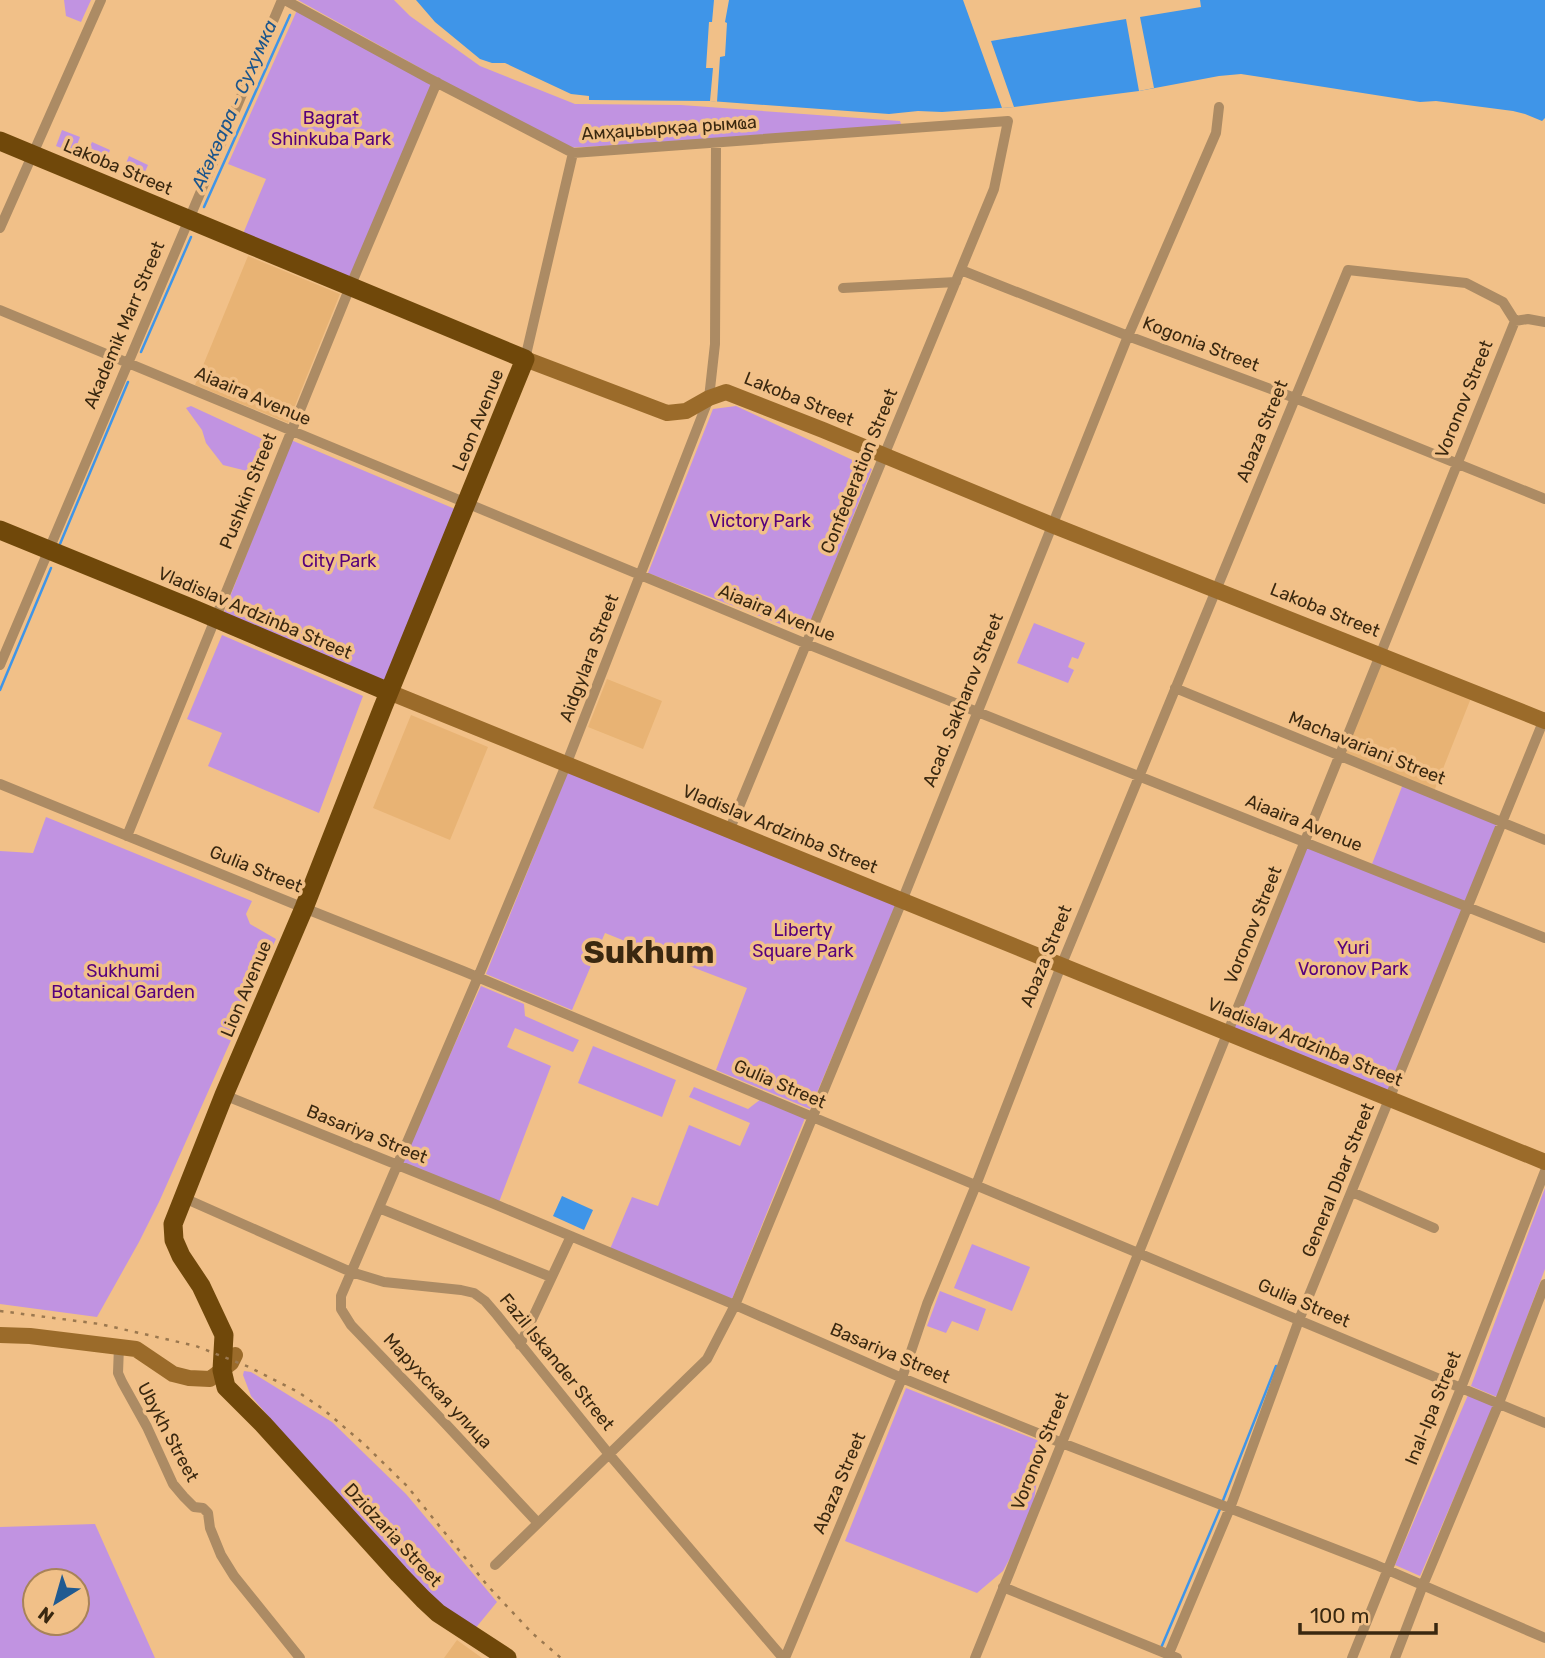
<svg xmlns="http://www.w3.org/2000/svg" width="1545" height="1658" font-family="Rubik,sans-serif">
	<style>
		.built { fill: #e8b374 }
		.green { fill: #c193e1; fill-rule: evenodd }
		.water { fill: #3f95e8 }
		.pier { fill: #f1c088 }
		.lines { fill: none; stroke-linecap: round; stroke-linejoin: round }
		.stream { stroke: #3f95e8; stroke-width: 2.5 }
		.street { stroke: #ac8b64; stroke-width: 10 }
		.secondary { stroke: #9b6b2a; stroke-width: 16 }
		.highway { stroke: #70480a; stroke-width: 19 }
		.rail { stroke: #9b784f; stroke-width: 2.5; stroke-dasharray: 3.5 7; stroke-linecap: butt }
		.labels { text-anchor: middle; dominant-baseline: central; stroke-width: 7; stroke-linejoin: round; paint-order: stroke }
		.park-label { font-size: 18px; fill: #56007c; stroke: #f1c088 }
		.street-label { font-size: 18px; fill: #3a2810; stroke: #f1c088 }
		.water-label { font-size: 19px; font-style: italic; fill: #1b558c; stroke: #f1c088 }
		.town-label { font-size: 32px; font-weight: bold; fill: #3a2810; stroke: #f1c088 }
	</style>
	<rect width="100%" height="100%" fill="#f1c088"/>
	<path class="built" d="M248,256L340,294L288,423L195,385Z
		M1381,654L1473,693L1433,794L1340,756Z
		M607,679L662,701L643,749L588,727Z
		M411,715L488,747L450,840L373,808Z
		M457,1640L482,1658H444Z"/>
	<path class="green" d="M64,0H91L81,22L66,16Z
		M298,0H394L410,16L480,66L575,104L681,105L900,121L903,130L564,148Z
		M298,8L437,82L350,287L240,241L266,179L228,164Z
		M62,130L80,137L74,153L56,146Z
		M92,142L110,150L104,166L85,158Z
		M129,156L148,165L141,181L122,173Z
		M191,406L269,442L255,473L223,465L206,443L202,430L186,408Z
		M736,406L872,469L806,634L648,573L713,409Z
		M291,440L455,509L385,682L223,615Z
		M1034,623L1085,643L1078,659L1072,657L1068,667L1074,670L1068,683L1017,663Z
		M222,635L363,696L319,813L208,766L222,733L187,719Z
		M569,769L898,901L810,1109L716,1070L747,988L650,951L605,933L572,1010L486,974Z
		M1403,784L1497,823L1465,902L1372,864Z
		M46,817L252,901L246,914L250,924L276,939L159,1202L139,1242L97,1317L0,1304V851L33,853Z
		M1305,842L1468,907L1390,1099L1228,1034Z
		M481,986L524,1004L525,1016L579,1040L573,1052L515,1028L507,1047L551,1066L499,1202L401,1163Z
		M593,1046L676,1080L662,1117L578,1083Z
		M694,1087L748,1109L761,1099L805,1118L732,1299L610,1249L632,1197L658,1206L689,1125L740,1146L750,1123L689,1097Z
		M1545,1188V1269L1497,1397L1471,1386Z
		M972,1244L1030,1267L1012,1311L954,1288Z
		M940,1291L986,1309L978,1331L952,1321L946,1333L927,1326Z
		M244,1371L251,1372L332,1422L406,1494L497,1602L474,1630L425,1591L303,1456L251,1396L243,1375Z
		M906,1388L1042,1442L1034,1501L1017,1545L1003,1571L977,1593L845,1541Z
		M1468,1395L1494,1405L1420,1576L1395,1565Z
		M95,1524L155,1658H0V1527ZM77,1581V1623H35V1581Z"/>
	<path class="water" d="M416,0H1545V118L1542,121L1525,114L1513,111L1436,101L1420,102L1241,74L1219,76L1139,91L1014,107L942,112L918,111L889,114L710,101L589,100V96L571,94L505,63H492L480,59L435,22Z
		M562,1196L593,1210L584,1230L553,1216Z"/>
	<path class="pier" d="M714,0H729L725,22L727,23L725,56L720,57L717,102L710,101L713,68H706L709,22H712Z
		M963,0H1200L1201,7L1140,17L1154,88L1139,91L1126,19L991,41L1014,107L1002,108Z"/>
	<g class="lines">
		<path class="stream" d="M204,207L290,15
			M141,352L191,237
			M60,544L128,382
			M0,690L51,568
			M1222,1503L1276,1366
			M1161,1648L1220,1509"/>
		<path class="street" d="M285,0L428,78L573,153L1008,121L994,189L729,831
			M0,228L101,0
			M961,270L1128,336L1295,398L1545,499
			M843,288L956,282
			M0,310L807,644L1545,938
			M525,359L573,153
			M0,665L282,0
			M1175,688L1545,840
			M0,784L304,908L463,971L1545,1423
			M127,836L350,287L437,82
			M224,1095L492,1203L735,1305L902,1378L1062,1443L1376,1565L1545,1638
			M1352,1192L1434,1228
			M184,1198L351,1272L384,1282L461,1290L474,1293L485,1301L497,1315L608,1453L783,1658
			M379,1208L551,1277
			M520,1345L571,1236
			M119,1346L118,1373L122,1382L147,1427L173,1484L184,1497L194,1507L203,1508L208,1513L210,1528L221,1555L234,1576L300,1658
			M538,1523L443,1421L351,1325L341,1309V1296L478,977L566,765L709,398L715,344L716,143
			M495,1565L707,1359L735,1305L902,901L1128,336L1216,133L1219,107
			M1003,1587L1177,1658
			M785,1658L902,1378L927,1304L976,1185L1061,966L1348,270L1466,283L1503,302L1515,321L1528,319L1545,322
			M975,1658L1515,321
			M1167,1658L1230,1508L1299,1320L1545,717
			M1352,1658L1461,1388L1545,1171
			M1395,1658L1423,1585L1499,1403L1545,1284"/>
		<path class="secondary" d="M525,359L667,413L686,411L709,398L726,392L823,430L1052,525L1545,721
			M389,692L1545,1162
			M0,1335L30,1336L136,1349L173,1374L189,1378L210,1379L231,1363L235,1355"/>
		<path class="highway" d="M0,141L525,359L383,707L304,908L224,1095L173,1224L174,1240L181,1256L201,1286L224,1335L222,1370L226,1387L263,1424L399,1574L423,1599L438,1613L507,1658
			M0,530L196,610L389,692"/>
		<path class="rail" d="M0,1311L100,1324L196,1346L249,1367L298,1392L323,1409L365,1445L407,1486L487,1585L532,1633L561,1658"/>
	</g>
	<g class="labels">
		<g class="park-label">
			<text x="331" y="118">Bagrat<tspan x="331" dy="21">Shinkuba Park</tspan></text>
			<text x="760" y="521">Victory Park</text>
			<text x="339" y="561">City Park</text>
			<text x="803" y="930">Liberty<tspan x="803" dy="21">Square Park</tspan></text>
			<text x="1353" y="948">Yuri<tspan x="1353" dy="21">Voronov Park</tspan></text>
			<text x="123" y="971">Sukhumi<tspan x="123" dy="21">Botanical Garden</tspan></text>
		</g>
		<g class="street-label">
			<text transform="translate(669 128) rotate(-4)">Амҳаџьырқәа рымҩа</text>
			<text transform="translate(118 167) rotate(23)">Lakoba Street</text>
			<text transform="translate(124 325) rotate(-67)">Akademik Marr Street</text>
			<text transform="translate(1201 344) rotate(21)">Kogonia Street</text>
			<text transform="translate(253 396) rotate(23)">Aiaaira Avenue</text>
			<text transform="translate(799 399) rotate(22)">Lakoba Street</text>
			<text transform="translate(1464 399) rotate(-68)">Voronov Street</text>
			<text transform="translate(478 420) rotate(-68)">Leon Avenue</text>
			<text transform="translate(1262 431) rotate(-68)">Abaza Street</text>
			<text transform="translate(859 471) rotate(-68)">Confederation Street</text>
			<text transform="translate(248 491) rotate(-68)">Pushkin Street</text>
			<text transform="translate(1325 610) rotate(22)">Lakoba Street</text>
			<text transform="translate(255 613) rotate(23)">Vladislav Ardzinba Street</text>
			<text transform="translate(777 613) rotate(22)">Aiaaira Avenue</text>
			<text transform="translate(589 658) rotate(-69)">Aidgylara Street</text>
			<text transform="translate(963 700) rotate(-68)">Acad. Sakharov Street</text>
			<text transform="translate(1367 748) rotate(22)">Machavariani Street</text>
			<text transform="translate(1304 823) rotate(22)">Aiaaira Avenue</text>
			<text transform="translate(780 829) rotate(22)">Vladislav Ardzinba Street</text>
			<text transform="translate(256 869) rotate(22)">Gulia Street</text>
			<text transform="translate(1253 925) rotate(-68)">Voronov Street</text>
			<text transform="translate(1046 956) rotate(-68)">Abaza Street</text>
			<text transform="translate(246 989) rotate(-67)">Lion Avenue</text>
			<text transform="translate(1305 1042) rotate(22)">Vladislav Ardzinba Street</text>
			<text transform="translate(780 1084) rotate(23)">Gulia Street</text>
			<text transform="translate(367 1134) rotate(22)">Basariya Street</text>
			<text transform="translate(1338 1180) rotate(-68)">General Dbar Street</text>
			<text transform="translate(1304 1303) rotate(23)">Gulia Street</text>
			<text transform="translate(890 1353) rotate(23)">Basariya Street</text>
			<text transform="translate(557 1362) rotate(51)">Fazil Iskander Street</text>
			<text transform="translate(438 1391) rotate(47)">Марухская улица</text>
			<text transform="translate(1433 1408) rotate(-68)">Inal-Ipa Street</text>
			<text transform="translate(168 1432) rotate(62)">Ubykh Street</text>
			<text transform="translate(1040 1451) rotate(-68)">Voronov Street</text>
			<text transform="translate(839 1483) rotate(-67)">Abaza Street</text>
			<text transform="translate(393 1535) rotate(47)">Dzidzaria Street</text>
		</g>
		<g class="water-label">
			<text transform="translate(234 105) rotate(-66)">Аҟәкәара - Сухумка</text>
		</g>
		<g class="town-label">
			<text x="649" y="952">Sukhum</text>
		</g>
	</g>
	<g transform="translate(56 1602) rotate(217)"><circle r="33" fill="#f1c088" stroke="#a88358" stroke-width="2"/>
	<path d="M0-5L12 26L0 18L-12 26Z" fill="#205a91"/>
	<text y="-10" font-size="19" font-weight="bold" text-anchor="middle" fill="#3a2810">N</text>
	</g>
	<path d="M1300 1623v10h136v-10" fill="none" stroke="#3a2810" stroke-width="3.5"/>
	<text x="1310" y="1623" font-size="21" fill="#3a2810" stroke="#f1c088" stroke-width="5" paint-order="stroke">100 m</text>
</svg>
